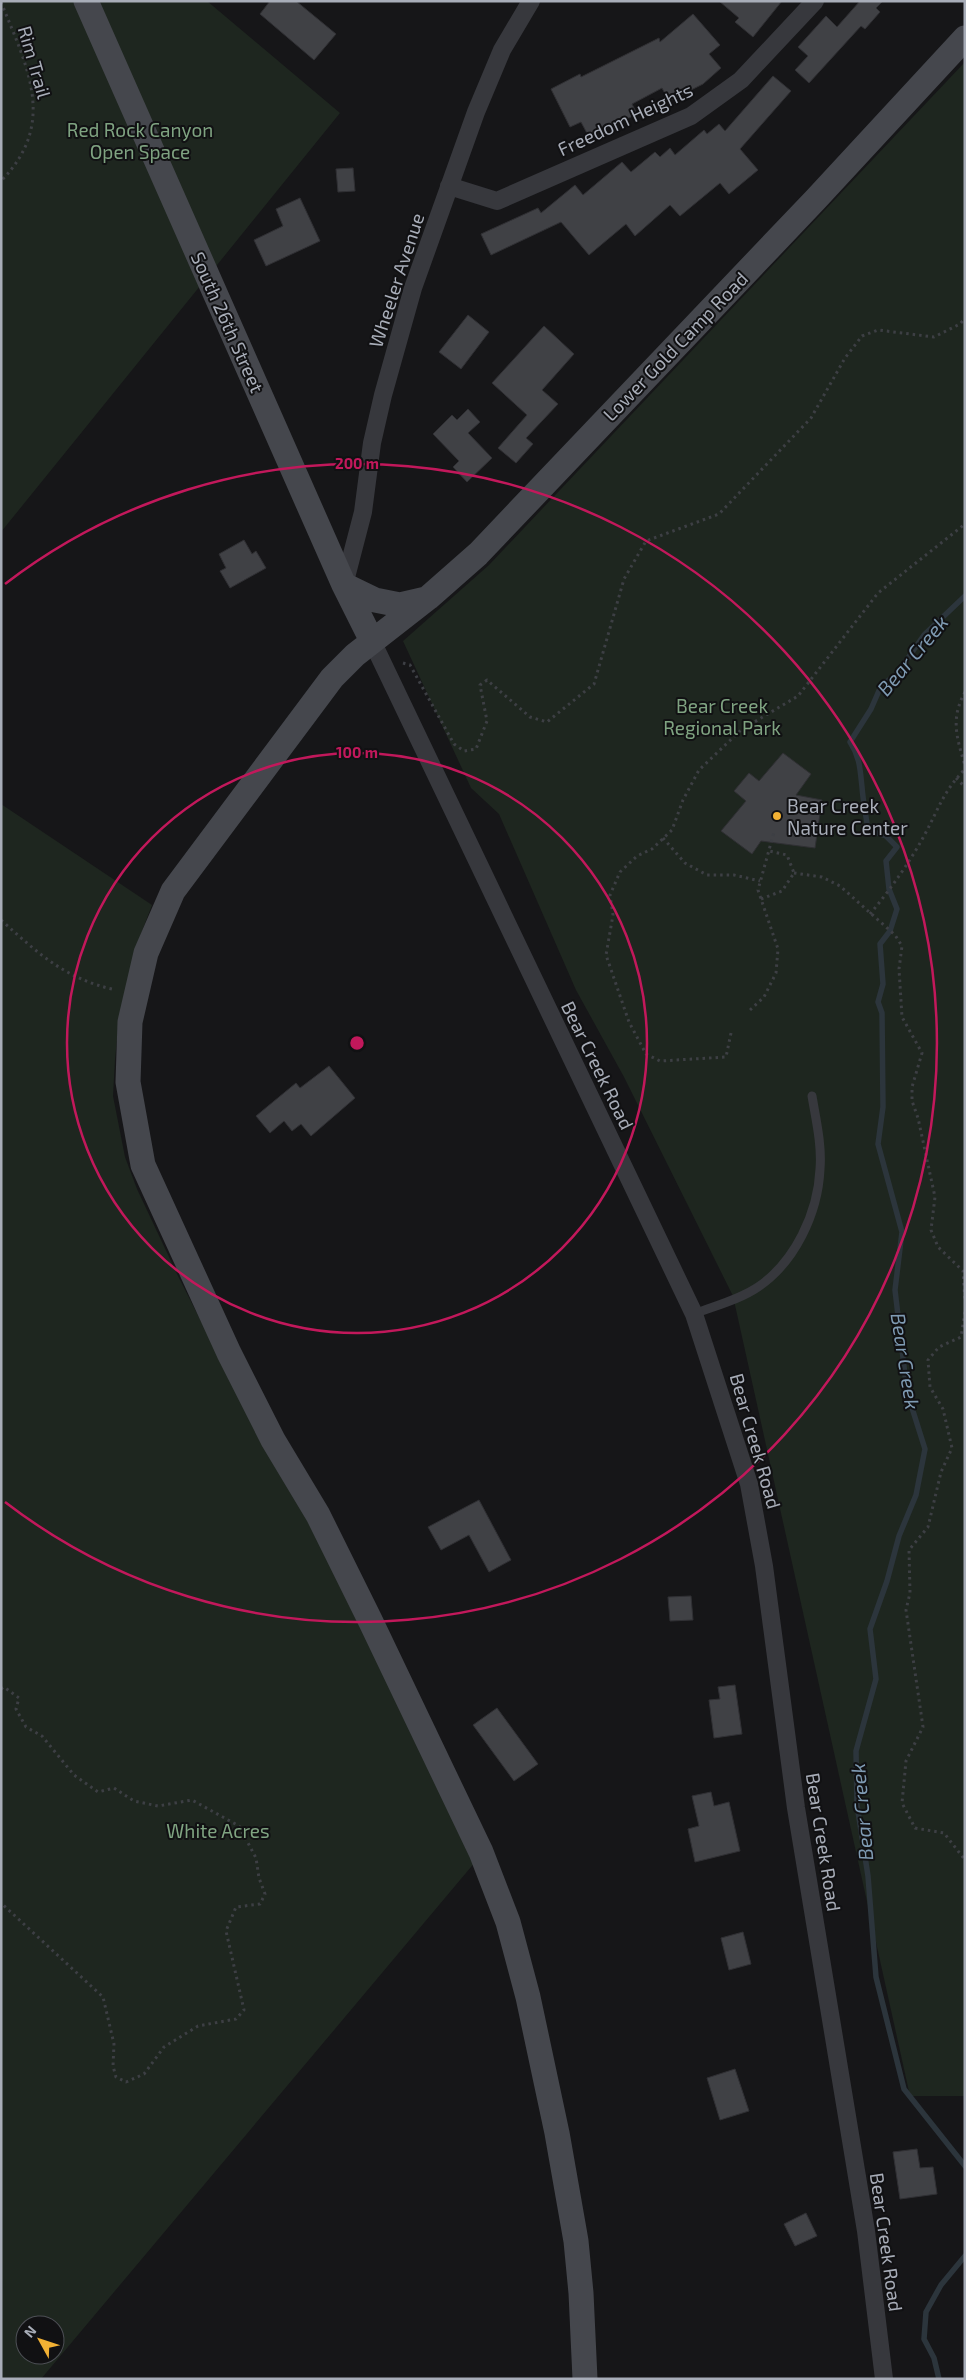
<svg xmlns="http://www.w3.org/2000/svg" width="966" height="2380" font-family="'Exo 2',sans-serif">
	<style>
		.green { fill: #1e261f; fill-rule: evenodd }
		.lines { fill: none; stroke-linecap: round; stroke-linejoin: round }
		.stream { stroke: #2c353c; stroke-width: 5.5 }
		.building { fill: #404145; stroke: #303034 }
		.path { stroke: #3d3f44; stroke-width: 3; stroke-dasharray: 2.5 4; stroke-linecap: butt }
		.lane { stroke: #37383d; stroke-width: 9 }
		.street { stroke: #37383d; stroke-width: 18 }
		.secondary { stroke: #45474d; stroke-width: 25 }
		.ring { fill: none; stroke: #c2185b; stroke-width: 2.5 }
		.poi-dot { fill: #f2b134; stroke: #111113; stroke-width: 2 }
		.labels { text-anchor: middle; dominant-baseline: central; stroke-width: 4; stroke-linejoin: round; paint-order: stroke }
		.street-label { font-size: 19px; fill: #a8adb8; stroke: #111113 }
		.park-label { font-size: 19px; fill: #7fa381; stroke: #111113 }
		.poi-label { font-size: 19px; fill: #a8adb8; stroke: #111113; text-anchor: start }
		.water-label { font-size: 20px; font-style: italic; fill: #7f9bb3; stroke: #111113 }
		.centre { fill: #c2185b; stroke: #111113; stroke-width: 2.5 }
		.ring-label { font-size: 15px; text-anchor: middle; font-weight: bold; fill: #c2185b; stroke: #111113; stroke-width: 4; stroke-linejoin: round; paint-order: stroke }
	</style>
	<rect width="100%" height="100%" fill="#161618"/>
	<path class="green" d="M1,1H207L340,113L1,532Z
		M965,62V2096H910L733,1296L624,1077L576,990L499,814L471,788L403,641L489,565Z
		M1,804L152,905L139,939L119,1017L115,1060L113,1096L125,1157L137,1189L178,1276L254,1425L316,1535L476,1861L41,2379H1ZM25,2325H55V2355H25Z"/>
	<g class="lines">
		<path class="stream" d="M965,596L924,635L897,674L881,686L871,709L850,742C860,757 860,769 862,787C863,801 866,816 868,830L886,836L897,847L886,861L889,889L897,909L890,931L880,944L883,984L878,1002L882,1013L883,1107L878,1144L902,1232L895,1290L907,1392L925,1449L916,1495L899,1536L887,1581L870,1629L876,1679L856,1751L857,1805L868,1876L876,1977L904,2089L965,2166
			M939,2379L934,2358L924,2339L926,2312L941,2285L965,2256"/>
	</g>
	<path class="building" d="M270,1H296L336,34L314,60L260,14Z
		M719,1H782L753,37L735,22L739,18Z
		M860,1H883L876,8L880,12L865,29L861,26L809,83L795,70L808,56L798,47L826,16L837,27Z
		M693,14L720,45L709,54L721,68L703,84L669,101L662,88L632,104L637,114L589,137L581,122L570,127L551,89L580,74L581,77L659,38L660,42Z
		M773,76L791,91L740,149L758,170L729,194L720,183L680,216L670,205L635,236L626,224L589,255L561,222L491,255L481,234L538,208L541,213L575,185L583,195L622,162L631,172L655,152L660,157L670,148L675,155L704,130L707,134L719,124L725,131Z
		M353,168L355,191L338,192L336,169Z
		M300,198L320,241L266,266L254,240L283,226L276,209Z
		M468,315L489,332L461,369L439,352Z
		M544,326L574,354L542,390L558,404L526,438L533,444L516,463L498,448L527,415L492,383Z
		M468,409L480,422L468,433L492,458L467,482L453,467L459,461L433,434L452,415L457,420Z
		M244,540L252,554L256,551L266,568L230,588L220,571L226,568L219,554Z
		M783,753L811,774L796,795L822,800L815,848L761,841L752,854L721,831L746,801L734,791L749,773L759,781Z
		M329,1066L355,1098L311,1136L301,1124L292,1131L284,1121L270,1133L256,1116L296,1083L300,1088Z
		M479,1500L511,1560L489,1572L469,1535L441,1550L428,1527Z
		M691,1596L693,1620L670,1621L668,1597Z
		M735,1685L742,1734L714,1738L709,1700L720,1699L718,1687Z
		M497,1708L538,1764L514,1781L473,1725Z
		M711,1792L714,1806L729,1802L740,1851L695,1862L688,1829L699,1826L692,1796Z
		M743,1932L751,1964L729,1970L721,1938Z
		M735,2069L749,2111L720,2120L707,2078Z
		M917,2149L920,2168L933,2167L937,2194L900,2199L893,2152Z
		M806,2213L817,2236L795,2246L784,2224Z"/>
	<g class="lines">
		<path class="path" d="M1,2C27,67 58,123 1,181
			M403,663L410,665L454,744L464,751L476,749L487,721L480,685L487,680L530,717L547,722L594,684L624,579L646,541L719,514L811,418L845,358L862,336L878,330L934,337L960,324L965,318
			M965,692C950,719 957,738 965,766
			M956,778L965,787
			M663,838L685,863L707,875H734L760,881
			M794,873L822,877L840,886L895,935L902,946L899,969L902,1017L922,1053L912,1087V1101L918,1118L935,1197L931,1230L938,1247L963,1271L965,1302
			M761,899L782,891L794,873L787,855L769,851
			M870,914C890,890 910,862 925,834C939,808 943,792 965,769
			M1,920C39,954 65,979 116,990
			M750,1010L764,997L776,973L778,949L758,890L774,832
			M731,1033L726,1057L660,1061L646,1054L629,1022L606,955L613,915L610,895L620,872L637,856L652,849L672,830L683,800L699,770L741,730L798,696L878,593L965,524
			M965,1312L961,1337L939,1347L928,1360L930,1387L943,1409L952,1448L941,1472L928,1527L909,1550L910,1593L906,1610L923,1727L906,1761L902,1803L915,1828L944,1833L965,1860
			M1,1689L4,1687L19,1698L16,1709L26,1727L42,1736L74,1775L98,1792L114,1788L134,1801L158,1806L192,1800L239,1826L256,1858L259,1878L265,1894L260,1904L236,1907L226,1931L244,2010L236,2019L198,2026L164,2047L144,2074L126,2082L116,2077L113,2066L114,2044L103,1997L1,1903"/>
		<path class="lane" d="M694,1314C714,1306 739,1300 758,1287C795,1262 818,1213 820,1169C822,1145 816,1120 812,1096"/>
		<path class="street" d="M449,186L497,201L691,116L741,80L815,1
			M344,585L363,512L372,443L383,395L413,288L476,112L502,50L531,1
			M372,641L694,1314L749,1484L764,1566L796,1808L866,2231L884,2379"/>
		<path class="secondary" d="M86,1L344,585L372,641
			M344,585L375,600L400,605L426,599
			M585,2379L581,2293L576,2241L557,2133L528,1997L508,1922L481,1852L370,1620L318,1515L273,1440L229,1353L143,1165L128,1082L130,1022L146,953L173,891L332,678L355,655L428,598L478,554L816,199L965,38"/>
	</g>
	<g class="ring">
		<circle cx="357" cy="1043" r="290"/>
		<path d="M5 584A579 579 0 1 1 5 1502"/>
	</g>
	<circle class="poi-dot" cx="777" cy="816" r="5"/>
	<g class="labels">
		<g class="street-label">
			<text transform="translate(35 62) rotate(74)">Rim Trail</text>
			<text transform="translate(625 119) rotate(-25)">Freedom Heights</text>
			<text transform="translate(396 280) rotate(-72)">Wheeler Avenue</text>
			<text transform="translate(228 322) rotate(66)">South 26th Street</text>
			<text transform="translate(675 346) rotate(-46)">Lower Gold Camp Road</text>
			<text transform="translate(598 1065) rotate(64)">Bear Creek Road</text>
			<text transform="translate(756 1441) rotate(74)">Bear Creek Road</text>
			<text transform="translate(824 1842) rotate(81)">Bear Creek Road</text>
			<text transform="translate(887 2242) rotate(82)">Bear Creek Road</text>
		</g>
		<g class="park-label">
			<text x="140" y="129">Red Rock Canyon<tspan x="140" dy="22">Open Space</tspan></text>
			<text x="722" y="705">Bear Creek<tspan x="722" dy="22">Regional Park</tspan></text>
			<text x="218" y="1830">White Acres</text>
		</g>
		<g class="poi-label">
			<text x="787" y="805">Bear Creek<tspan x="787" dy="22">Nature Center</tspan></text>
		</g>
		<g class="water-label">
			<text transform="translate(912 655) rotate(-50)">Bear Creek</text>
			<text transform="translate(906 1361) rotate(81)">Bear Creek</text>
			<text transform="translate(861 1812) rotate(-95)">Bear Creek</text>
		</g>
	</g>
	<circle cx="357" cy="1043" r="8" class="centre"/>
	<g class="ring-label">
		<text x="357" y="469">200 m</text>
		<text x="357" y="758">100 m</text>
	</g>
	<rect width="966" height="2380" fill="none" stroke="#a8adb8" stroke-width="5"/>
	<g transform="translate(40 2340) rotate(310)"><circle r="24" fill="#111113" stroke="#4d4f55"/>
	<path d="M0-4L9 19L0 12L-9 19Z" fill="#f2b134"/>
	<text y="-8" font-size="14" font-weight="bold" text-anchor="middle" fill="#a8adb8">N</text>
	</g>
</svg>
